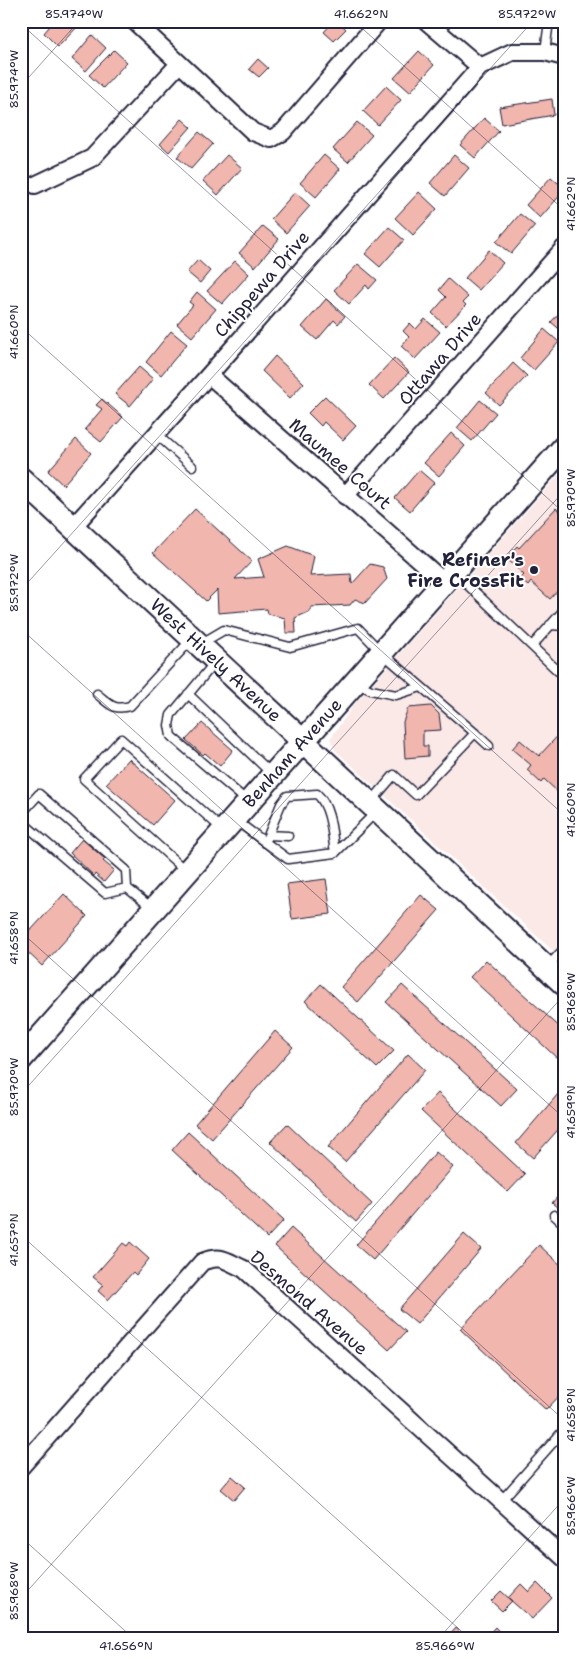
<svg xmlns="http://www.w3.org/2000/svg" width="585" height="1659" font-family="'Shantell Sans',sans-serif">
	<style>
		.built { fill: #fbe9e7 }
		.building { fill: #f1b6ae; stroke: #22223b }
		.lines { fill: none; stroke-linecap: round; stroke-linejoin: round }
		.lane-casing { stroke: #22223b; stroke-width: 11 }
		.street-casing { stroke: #22223b; stroke-width: 20 }
		.secondary-casing { stroke: #22223b; stroke-width: 26 }
		.lane { stroke: #fff; stroke-width: 8 }
		.street { stroke: #fff; stroke-width: 16 }
		.secondary { stroke: #fff; stroke-width: 22 }
		.ticks { fill: none; stroke: #22223b; stroke-width: 1; stroke-opacity: 0.45 }
		.poi-dot { fill: #22223b; stroke: #fff; stroke-width: 2 }
		.labels { text-anchor: middle; dominant-baseline: central; stroke-width: 4; stroke-linejoin: round; paint-order: stroke }
		.street-label { font-size: 18px; fill: #22223b; stroke: #fff }
		.poi-label { font-size: 18px; font-weight: bold; fill: #22223b; stroke: #fff; text-anchor: end }
		.neatline { fill: none; stroke: #22223b; stroke-width: 2 }
		.ticks-label { font-size: 12px; text-anchor: middle; fill: #22223b }
	</style>
	<rect width="100%" height="100%" fill="#fff"/>
	<filter id="ink" filterUnits="userSpaceOnUse"><feTurbulence type="fractalNoise" baseFrequency=".02" numOctaves="2"/><feDisplacementMap in="SourceGraphic" scale="10" xChannelSelector="R" yChannelSelector="G"/><feConvolveMatrix kernelMatrix="1 2 1 2 8 2 1 2 1" color-interpolation-filters="sRGB"/></filter>
	<g filter="url(#ink)">
		<path class="built" d="M564,469V961L335,750L330,739L353,706Z"/>
		<path class="building" d="M54,21H83L58,47L44,33Z
			M334,21H338L346,29L334,41L324,32Z
			M92,35L106,48L86,71L72,59Z
			M114,50L127,62L103,88L89,75Z
			M419,51L434,65L410,92L394,78Z
			M258,59L268,68L259,77L249,69Z
			M386,86L401,100L378,125L363,111Z
			M552,99L554,115L502,124L499,107Z
			M484,118L499,131L475,158L460,145Z
			M182,119L191,127L169,152L160,144Z
			M357,122L372,135L348,162L333,149Z
			M199,132L213,144L191,169L177,157Z
			M227,155L242,168L218,195L203,181Z
			M324,155L340,169L316,197L300,183Z
			M454,155L469,168L445,196L430,183Z
			M551,177L564,188V191L540,218L526,205Z
			M295,192L310,206L286,233L271,219Z
			M419,192L437,209L413,235L395,218Z
			M520,214L535,226L511,254L496,242Z
			M263,226L279,239L255,267L239,253Z
			M389,227L404,240L380,267L365,254Z
			M489,250L503,263L479,290L465,278Z
			M198,260L210,271L200,283L187,272Z
			M235,261L249,274L222,304L207,291Z
			M358,264L377,280L369,289L366,285L349,304L334,290Z
			M448,279L468,297L463,302L466,305L446,326L432,313L446,297L439,290Z
			M197,292L216,309L192,337L177,324L193,305L189,302Z
			M326,299L345,316L338,324L334,320L317,340L302,327Z
			M564,308V333L551,322Z
			M425,319L440,332L415,359L401,346L409,337L403,331L410,323L416,329Z
			M544,329L559,342L534,370L520,358Z
			M171,331L187,344L161,375L146,362Z
			M275,356L304,383L290,398L262,371Z
			M394,358L409,372L384,399L369,385Z
			M513,363L527,376L499,405L486,393Z
			M139,367L153,379L130,406L115,394Z
			M325,396L356,426L343,440L324,422L321,426L308,413Z
			M102,399L123,417L101,442L85,429L102,409L96,405Z
			M480,400L496,413L472,441L457,428Z
			M451,433L465,446L439,476L424,463Z
			M76,439L91,453L63,485L48,471Z
			M419,470L434,483L410,511L395,498Z
			M556,508L564,516V578L558,584L561,587L550,599L531,582L528,586L520,579L524,575L506,558L517,546L519,548Z
			M195,509L252,561L235,579L264,577L258,559L288,546L314,556L310,576L351,574L352,584L370,564L383,567L387,579L365,603L355,599L350,605L311,607V611L295,618L296,633H286L285,618L268,614L267,609L218,613L217,590L206,601L153,553Z
			M431,706L439,714L441,730L423,731V746H428V756L405,758L403,722L408,708Z
			M202,723L233,750L220,766L205,753L203,755L186,740Z
			M564,729V798L544,779L541,783L527,770L531,765L512,749L520,740L539,756Z
			M129,759L175,800L153,825L106,784Z
			M82,839L105,859L103,861L114,870L104,882L95,874L94,876L70,853Z
			M326,879L331,914L292,919L287,884Z
			M64,894L87,916L42,966L21,946V941Z
			M421,895L439,910L358,1002L341,987Z
			M486,960L564,1031V1055L559,1060L470,977Z
			M321,984L394,1051L377,1068L305,1001Z
			M402,985L517,1089L501,1106L386,1002Z
			M275,1031L293,1047L212,1139L195,1124Z
			M408,1054L425,1070L345,1162L328,1147Z
			M564,1087V1123L533,1158L516,1143Z
			M438,1093L525,1174L508,1192L421,1111Z
			M287,1124L372,1204L356,1222L270,1142Z
			M188,1132L284,1220L267,1238L172,1150Z
			M436,1152L453,1167L373,1260L356,1245Z
			M564,1189V1213L552,1203Z
			M291,1228L406,1332L389,1350L275,1246Z
			M464,1234L481,1249L417,1324L399,1309Z
			M130,1242L149,1259L136,1275L133,1272L108,1300L98,1291L103,1285L93,1277L123,1243L127,1246Z
			M539,1245L564,1268V1391L546,1410L460,1329Z
			M232,1476L245,1487L234,1500L221,1489Z
			M537,1583L552,1598L532,1619L508,1598L521,1584L529,1592Z
			M501,1591L512,1601L502,1611L491,1601Z
			M495,1627L505,1638H485Z
			M456,1628L466,1638H447Z"/>
		<g class="lines">
			<g class="lane-casing">
				<path id="lane" d="M545,52L549,21
					M156,434L192,466
					M455,573L558,671L564,673
					M550,625L564,626
					M202,643L224,630L290,647L358,628L381,652L475,733
					M532,646L564,610
					M216,661L171,715L169,725L171,736L247,801
					M358,684L371,690L396,695L421,687
					M97,694C110,704 113,711 130,706L191,640
					M188,694L272,774
					M371,802L394,775L416,795L475,733L489,746
					M21,814L39,794L126,870L127,888L152,908
					M235,820L288,859L335,853L376,812
					M21,821L105,893L127,888
					M269,835L288,836
					M265,843L281,804L287,796L317,794C331,807 332,834 335,853
					M186,871L84,779L121,739L222,829
					M548,966L564,949
					M554,1215L564,1224
					M501,1501L564,1430"/>
			</g>
			<g class="street-casing">
				<path id="street" d="M134,21L253,132L271,139L283,132L379,21
					M426,21L480,67
					M35,185L92,158L179,64
					M209,375L444,582
					M345,496L564,248
					M73,527L209,375L480,67L512,52H545L564,57
					M21,1467L202,1262C221,1254 226,1261 244,1269L564,1558"/>
			</g>
			<g class="secondary-casing">
				<g id="secondary">
					<path id="s1" d="M21,479L564,984"/>
					<path id="s2" d="M21,1059L564,447"/>
				</g>
			</g>
			<use href="#lane" class="lane"/>
			<use href="#street" class="street"/>
			<use href="#secondary" class="secondary"/>
		</g>
	</g>
	<path class="ticks" d="M354,21L564,210M21,24L564,513M21,86L79,21M21,327L564,815M21,590L533,21M21,629L564,1118M21,932L564,1420M21,1094L564,491M21,1235L469,1638M21,1537L133,1638M21,1598L564,995M439,1638L564,1499"/>
	<circle class="poi-dot" cx="534" cy="570" r="5"/>
	<g class="labels">
		<g class="street-label">
			<text transform="translate(262 284) rotate(-49)">Chippewa Drive</text>
			<text transform="translate(440 359) rotate(-49)">Ottawa Drive</text>
			<text transform="translate(340 464) rotate(41)">Maumee Court</text>
			<text stroke="none"><textPath href="#s1" startOffset="266">West Hively Avenue</textPath></text>
			<text stroke="none"><textPath href="#s2" startOffset="409">Benham Avenue</textPath></text>
			<text transform="translate(309 1303) rotate(41)">Desmond Avenue</text>
		</g>
		<g class="poi-label">
			<text x="524" y="560">Refiner's<tspan x="524" dy="21">Fire CrossFit</tspan></text>
		</g>
	</g>
	<rect width="585" height="1659" fill="none" stroke="#fff" stroke-width="55"/>
	<rect x="28" y="28" width="530" height="1604" class="neatline"/>
	<g class="ticks-label">
		<text x="74" y="18">85.974°W</text>
		<text x="361" y="18">41.662°N</text>
		<text x="527" y="18">85.972°W</text>
		<text transform="translate(14 79) rotate(-90)" y="4">85.974°W</text>
		<text transform="translate(571 204) rotate(-90)" y="4">41.662°N</text>
		<text transform="translate(14 332) rotate(-90)" y="4">41.660°N</text>
		<text transform="translate(571 498) rotate(-90)" y="4">85.970°W</text>
		<text transform="translate(14 583) rotate(-90)" y="4">85.972°W</text>
		<text transform="translate(571 810) rotate(-90)" y="4">41.660°N</text>
		<text transform="translate(14 938) rotate(-90)" y="4">41.658°N</text>
		<text transform="translate(571 1002) rotate(-90)" y="4">85.968°W</text>
		<text transform="translate(14 1087) rotate(-90)" y="4">85.970°W</text>
		<text transform="translate(571 1112) rotate(-90)" y="4">41.659°N</text>
		<text transform="translate(14 1240) rotate(-90)" y="4">41.657°N</text>
		<text transform="translate(571 1415) rotate(-90)" y="4">41.658°N</text>
		<text transform="translate(571 1506) rotate(-90)" y="4">85.966°W</text>
		<text transform="translate(14 1591) rotate(-90)" y="4">85.968°W</text>
		<text x="126" y="1650">41.656°N</text>
		<text x="445" y="1650">85.966°W</text>
	</g>
</svg>
